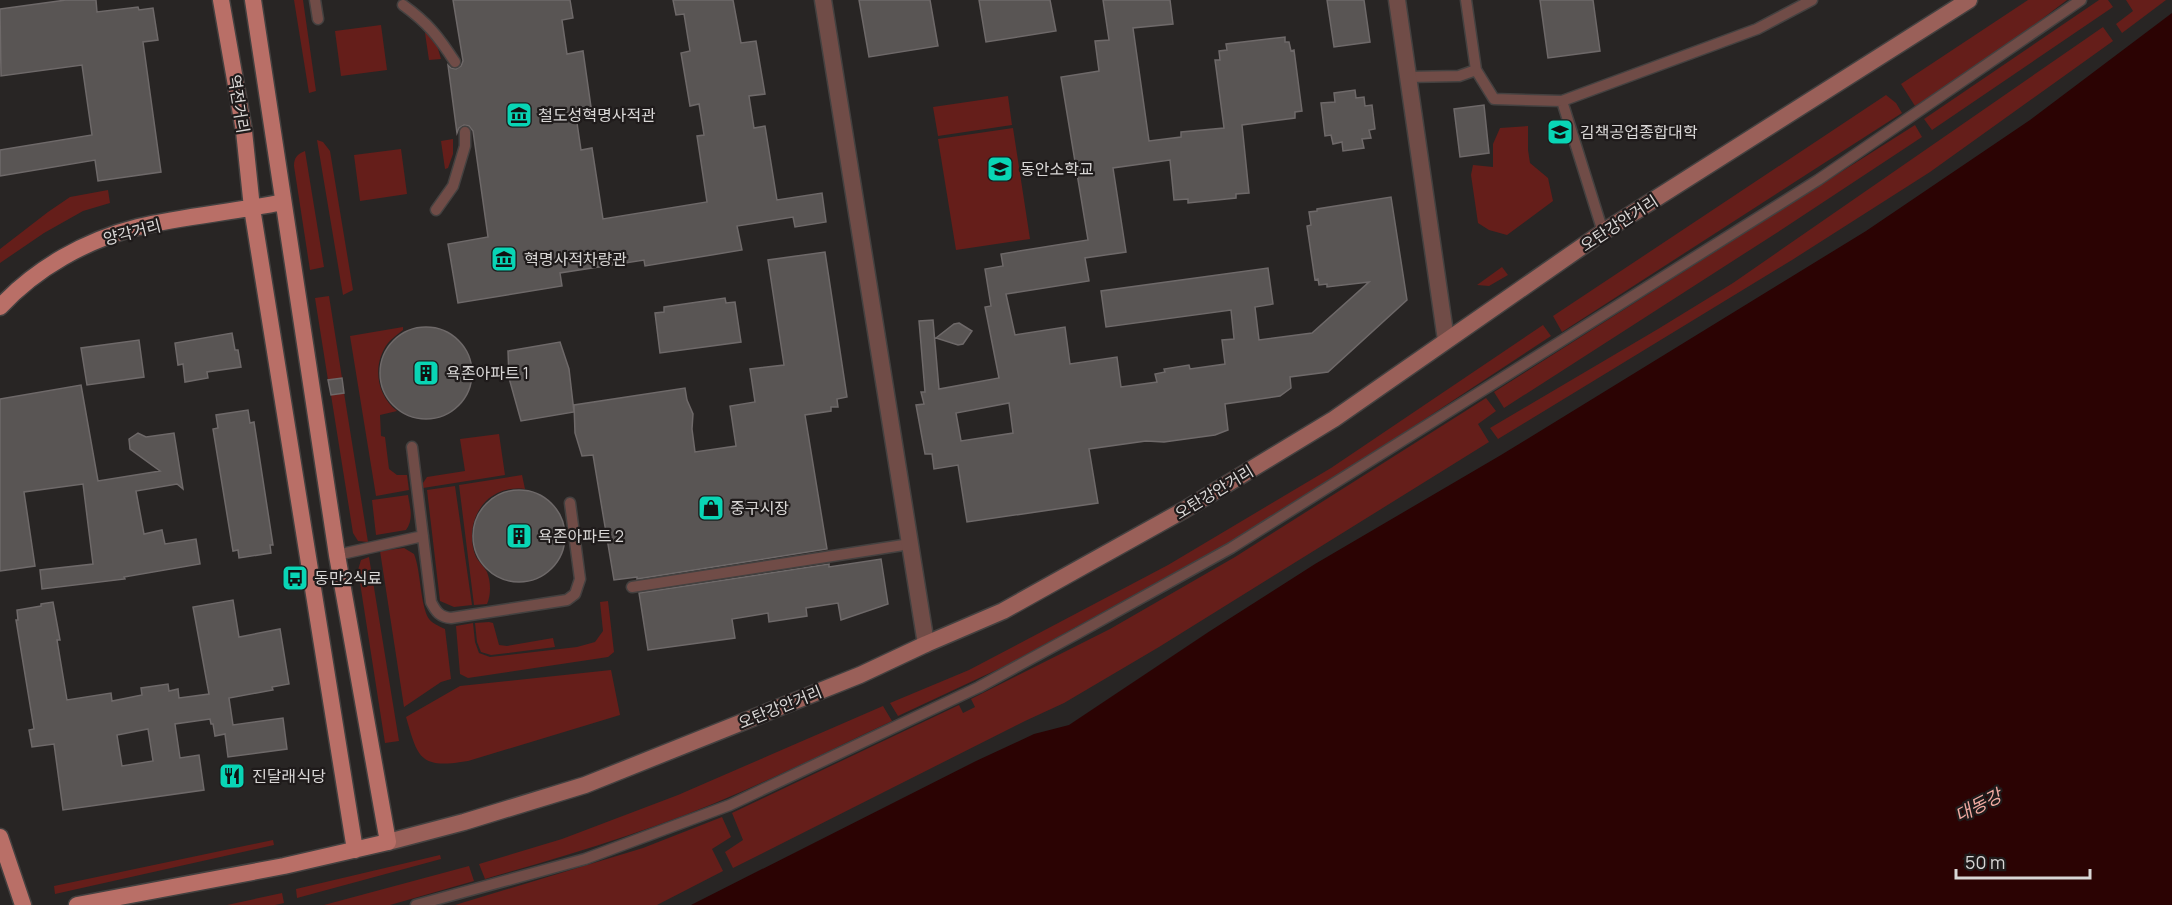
<svg xmlns="http://www.w3.org/2000/svg" width="2172" height="905" font-family="Manrope,'Noto Sans KR',sans-serif">
	<style>
		.green { fill: #651e1a }
		.water { fill: #2b0303 }
		.building { fill: #595554; stroke: #6e6969; stroke-width: 1.5; fill-rule: evenodd }
		.lines { fill: none; stroke-linecap: round; stroke-linejoin: round }
		.service-casing { stroke: #444140; stroke-width: 13 }
		.tertiary-casing { stroke: #444140; stroke-width: 19 }
		.secondary-casing { stroke: #444140; stroke-width: 19 }
		.primary-casing { stroke: #444140; stroke-width: 19 }
		.service { stroke: #704c47; stroke-width: 10 }
		.tertiary { stroke: #704c47; stroke-width: 16 }
		.secondary { stroke: #9a6059; stroke-width: 16 }
		.primary { stroke: #b96f67; stroke-width: 16 }
		.labels { text-anchor: middle; dominant-baseline: central; stroke-width: 4.5; stroke-linejoin: round; paint-order: stroke }
		.street-label { font-size: 16px; fill: #d9d7d6; stroke: #1f1b1b }
		.poi-label { font-size: 16px; fill: #d9d7d6; stroke: #1f1b1b; text-anchor: start }
		.water-label { font-size: 18px; font-style: italic; fill: #f1aaa1; stroke: #1f1b1b }
	</style>
	<rect width="100%" height="100%" fill="#282524"/>
	<path class="green" d="M294,0H303L316,91L309,93Z
		M2028,0H2067L2001,50L1915,106L1901,84Z
		M2099,0H2108L2113,7L1932,130L1924,119Z
		M2126,0H2166L2122,33L2116,24L2133,11Z
		M381,25L387,70L341,76L335,31Z
		M2103,27L2113,41L1930,172L1792,260L1498,439L1490,428L1658,329L1733,283Z
		M425,33H428L437,45L441,59L429,60Z
		M1886,95L1896,103L1902,113L1562,332L1553,316Z
		M1008,96L1012,125L938,136L933,107Z
		M1915,125L1922,137L1781,230L1504,408L1494,392Z
		M1528,126V150L1530,163L1548,178L1553,201L1507,235L1489,230L1478,223L1471,175L1473,165L1493,167V144L1500,128Z
		M1013,128L1030,239L956,250L938,139Z
		M453,139V154L448,168L445,169L441,141Z
		M317,140L323,142L330,151L353,290L343,295Z
		M401,149L407,194L360,201L354,155Z
		M305,151L324,267L310,270L294,166C294,158 297,154 305,151Z
		M108,190L110,203L83,211L44,233L0,263V249L48,212L70,197Z
		M1502,267L1508,275L1489,286L1477,285Z
		M329,296L342,378L328,380L315,298Z
		M1543,325L1551,336L1399,436L1233,540L1007,665L898,716L890,703L969,670L1168,565L1331,468Z
		M403,327V330C398,334 392,338 388,343C372,364 376,395 397,411L380,415L381,436L385,437L389,469L397,475H407L409,490L376,496L350,336Z
		M344,393L368,542L358,541L353,533L331,395Z
		M1486,398L1496,411L1478,424L1489,442L1159,647L1064,703L1025,721L733,868L725,852L743,840L732,813L959,705L963,713L975,707L971,699L1110,629L1235,557Z
		M499,434L505,475L423,488V483L427,477L465,471L460,439Z
		M522,475L525,489C510,487 497,491 486,501C472,515 468,538 476,557C479,562 484,567 487,572C491,582 491,595 487,604L474,605L459,485Z
		M455,486L472,605L454,607L440,601L427,490Z
		M408,495C410,508 414,519 406,530L376,535L372,500Z
		M404,548L414,554C421,571 420,605 429,619C433,624 439,626 445,629L451,679L441,682L404,707L380,551Z
		M369,557L399,741L385,743L358,570L361,560Z
		M608,601L614,652L608,657L468,678L460,674L456,626L473,623L475,642L479,653L490,657L577,647L595,642L603,631L600,602Z
		M489,622L493,623L499,645L507,646L553,638L555,647L491,655L481,652L477,642L475,623Z
		M611,670L620,715L468,761C420,769 418,759 406,717L460,686Z
		M883,706L892,721C843,744 793,769 743,791C660,828 572,854 485,879L479,864L562,839L678,795Z
		M722,817L731,837L712,849L723,871L657,905H455L643,848Z
		M273,840L274,845L55,894L54,886Z
		M440,855L441,859L297,898L296,889Z
		M469,866L474,881L390,905H324Z
		M282,893L284,903L275,905H227Z"/>
	<path class="water" d="M2172,13V905H691L976,761L1034,734L1069,725L1210,631L1315,564L1501,455L1866,231L2030,120Z"/>
	<path class="building" d="M66,0H96L97,12L138,7L139,10L153,8L158,40L143,42L161,172L98,181L95,160L0,176V150L92,135L82,65L1,76L0,9Z
		M453,0H570L573,18L562,20L567,54L583,51L592,114L576,116L581,150L592,148L603,219L707,202L697,136L704,135L699,104L690,106L681,53L690,51L684,14L676,15L673,0H733L741,43L756,41L765,94L749,96L754,128L765,126L777,200L822,193L826,222L795,227L793,217L737,226L742,250L645,266L644,260L560,273L562,286L458,303L448,244L488,237L473,131L469,126L464,125L459,128L457,133L448,65L451,68L456,69L461,66L463,61Z
		M859,0H930L938,46L869,57Z
		M979,0H1050L1056,31L986,42Z
		M1103,0H1170L1173,24L1133,28L1149,141L1181,137V132L1224,128L1215,60H1220L1219,51L1227,50L1226,44L1285,37V42H1289L1291,51L1294,50L1302,111L1295,112V118L1242,125L1249,193L1236,194V198L1188,203V199L1174,200L1170,160L1113,168L1126,252L1085,258L1089,281L1006,294L1015,335L1065,327L1070,364L1117,357L1121,387L1157,382L1155,374L1165,372L1164,369L1189,365L1190,369L1225,364L1222,340L1234,339L1231,310L1106,327L1101,291L1268,268L1273,304L1255,307L1259,340L1312,333L1369,282L1327,287V284L1319,285L1318,279L1315,280L1307,226L1311,225L1309,212L1317,211V209L1391,197L1407,300L1328,372L1290,377L1291,388L1280,396L1225,404L1228,430L1215,435L1164,442L1146,441L1089,449L1098,503L967,522L958,465L934,469L932,454H925L916,405L924,404L921,392H925L919,321L933,320L939,389L999,378L985,307L991,306L985,269L1003,266L1001,254L1088,240L1061,77L1099,71L1095,41L1109,40ZM1009,403L1013,433L961,441L956,413Z
		M1327,0H1364L1370,42L1334,47Z
		M1540,0H1593L1600,51L1548,58Z
		M1355,90L1356,98L1364,97L1365,106L1372,105L1375,129L1369,130L1371,138L1362,139L1364,148L1343,151L1342,142L1333,144L1331,135L1325,136L1321,103L1335,102L1334,93Z
		M1484,105L1489,153L1460,157L1454,109Z
		M825,252L847,397L837,399L838,407H831V411L805,415L827,549L637,579V577L614,580L593,455L582,456L575,433L574,405L685,388L687,400L693,414L692,429L695,452L736,446L730,406L755,402L750,369L784,365L768,260Z
		M725,298L726,303L735,302L741,342L660,353L655,313L664,312V307Z
		M959,323L972,331L963,344L958,345L936,338L954,324Z
		M380 373a46 46 0 1 1 92 0a46 46 0 1 1-92 0Z
		M232,333L235,350H238L241,367L207,372L208,378L185,382L183,364L178,365L175,343Z
		M139,340L144,377L87,385L81,348Z
		M560,342L569,369L574,412L521,421L509,378L508,351Z
		M342,378L344,393L331,395L328,380Z
		M81,385L98,481L160,471L130,449L129,439L138,433L146,437L174,433L183,489L177,484L136,491L144,534L162,530L165,544L196,539L200,564L124,577L125,579L42,589L40,570L93,564L83,484L24,492L35,566L0,571V399Z
		M248,410L250,423L254,422L273,545H270L271,553L239,558L238,550L233,551L213,429L218,428L216,415Z
		M473 536a46 46 0 1 1 92 0a46 46 0 1 1-92 0Z
		M881,559L888,604L841,620L838,603L806,608L807,616L769,622L768,613L732,619L735,638L648,650L639,593L829,564V567Z
		M233,600L239,637L280,629L289,684L272,687L273,690L229,698L233,725L283,718L287,749L228,757L225,734L215,736L213,724H211L210,719L175,724L180,758L199,755L204,790L63,810L54,744L32,747L29,730L34,729L16,620H18L17,610L41,606V604L53,602L60,640H57L67,700L111,693L112,701L142,695L141,688L168,684L169,691L178,689L179,698L209,694L193,607ZM148,729L153,761L122,766L117,735Z"/>
	<g class="lines">
		<g class="service-casing">
			<path id="service" d="M315,0L318,19
				M1466,0L1476,70
				M403,5C428,23 438,36 455,62
				M1407,77L1459,76L1476,70L1494,99L1562,101L1757,29L1812,0
				M1562,101L1603,232
				M436,210L453,186L465,146V132
				M412,447L431,602C436,612 440,617 451,618L567,600L575,594L580,579L570,503
				M337,555L423,536
				M632,587L910,544
				M416,905L585,859L730,805L979,687L1078,633L1231,548L1818,180L2081,0"/>
		</g>
		<g class="tertiary-casing">
			<path id="tertiary" d="M823,0L926,644
				M1397,0L1446,340"/>
		</g>
		<g class="secondary-casing">
			<path id="secondary" d="M388,842L464,822L585,785L860,675L926,644L1003,611L1184,510L1334,419L1603,232L1969,0"/>
		</g>
		<g class="primary-casing">
			<path id="primary" d="M221,0L244,131L252,208L355,850
				M0,307C36,268 86,240 138,227C185,216 235,212 283,202
				M0,837L23,905
				M77,905L284,866L388,842L337,555L253,0"/>
		</g>
		<use href="#service" class="service"/>
		<use href="#tertiary" class="tertiary"/>
		<use href="#secondary" class="secondary"/>
		<use href="#primary" class="primary"/>
	</g>
	<defs>
		<g id="museum-square" transform="scale(1.35)"><rect x="-9" y="-9" width="18" height="18" rx="4" fill="#09d5b5" stroke="#1f1b1b"/><path d="M0-6L6-3V-2H-6V-3ZM-5-1h2V3h-2ZM-1-1h2V3h-2ZM3-1h2V3H3ZM-6 4H6V6H-6Z" fill="#111"/></g>
		<g id="university-square" transform="scale(1.35)"><rect x="-9" y="-9" width="18" height="18" rx="4" fill="#09d5b5" stroke="#1f1b1b"/><path d="M0-5L7-2L0 1L-7-2ZM-4 1L0 2.5L4 1V4Q0 6-4 4Z" fill="#111"/></g>
		<g id="school-square" transform="scale(1.35)"><rect x="-9" y="-9" width="18" height="18" rx="4" fill="#09d5b5" stroke="#1f1b1b"/><path d="M0-5L7-2L0 1L-7-2ZM-4 1L0 2.5L4 1V4Q0 6-4 4Z" fill="#111"/></g>
		<g id="building-square" transform="scale(1.35)"><rect x="-9" y="-9" width="18" height="18" rx="4" fill="#09d5b5" stroke="#1f1b1b"/><path d="M-4-6H4V6H1V3H-1V6H-4ZM-2.5-4.3h1.7v1.8h-1.7ZM.8-4.3h1.7v1.8H.8ZM-2.5-1h1.7V.8h-1.7ZM.8-1h1.7V.8H.8Z" fill="#111"/></g>
		<g id="shop-square" transform="scale(1.35)"><rect x="-9" y="-9" width="18" height="18" rx="4" fill="#09d5b5" stroke="#1f1b1b"/><path d="M-5-2.5h2.3a2.7 3.5 0 0 1 5.4 0H5L5.5 6h-11ZM-1.5-2.5h3a1.5 2.3 0 0 0-3 0Z" fill="#111"/></g>
		<g id="bus-square" transform="scale(1.35)"><rect x="-9" y="-9" width="18" height="18" rx="4" fill="#09d5b5" stroke="#1f1b1b"/><path d="M-5-6H5V4H4V6H2V4H-2V6H-4V4H-5ZM-3.5-4V0h7V-4ZM-3.5 1.2v1.5H-2V1.2ZM2 1.2v1.5H3.5V1.2Z" fill="#111"/></g>
		<g id="restaurant-square" transform="scale(1.35)"><rect x="-9" y="-9" width="18" height="18" rx="4" fill="#09d5b5" stroke="#1f1b1b"/><path d="M-5-6h1v4h1v-4h1v4h1v-4h1v5L-1.5 .5V6h-2V.5L-5-1ZM5-6V6H3V1.5H1.5Q1.5-4 5-6Z" fill="#111"/></g>
	</defs>
	<g fill-rule="evenodd">
		<use href="#museum-square" x="519" y="115"/>
		<use href="#university-square" x="1560" y="132"/>
		<use href="#school-square" x="1000" y="169"/>
		<use href="#museum-square" x="504" y="259"/>
		<use href="#building-square" x="426" y="373"/>
		<use href="#shop-square" x="711" y="508"/>
		<use href="#building-square" x="519" y="536"/>
		<use href="#bus-square" x="295" y="578"/>
		<use href="#restaurant-square" x="232" y="776"/>
	</g>
	<g class="labels">
		<g class="street-label">
			<text transform="translate(239 104) rotate(81)">역전거리</text>
			<text transform="translate(1619 223) rotate(-33)">오탄강안거리</text>
			<text transform="translate(132 232) rotate(-14)">양각거리</text>
			<text transform="translate(1214 492) rotate(-31)">오탄강안거리</text>
			<text transform="translate(780 707) rotate(-22)">오탄강안거리</text>
		</g>
		<g class="poi-label">
			<text x="538" y="115">철도성혁명사적관</text>
			<text x="1580" y="132">김책공업종합대학</text>
			<text x="1020" y="169">동안소학교</text>
			<text x="524" y="259">혁명사적차량관</text>
			<text x="446" y="373">욕존아파트 1</text>
			<text x="730" y="508">중구시장</text>
			<text x="538" y="536">욕존아파트 2</text>
			<text x="314" y="578">동만2식료</text>
			<text x="252" y="776">진달래식당</text>
		</g>
		<g class="water-label">
			<text transform="translate(1978 805) rotate(-27)">대동강</text>
		</g>
	</g>
	<path d="M1956 869v9h134v-9" fill="none" stroke="#d9d7d6" stroke-width="3"/>
	<text x="1965" y="869" font-size="18" fill="#d9d7d6" stroke="#1f1b1b" stroke-width="4.5" paint-order="stroke">50 m</text>
</svg>
